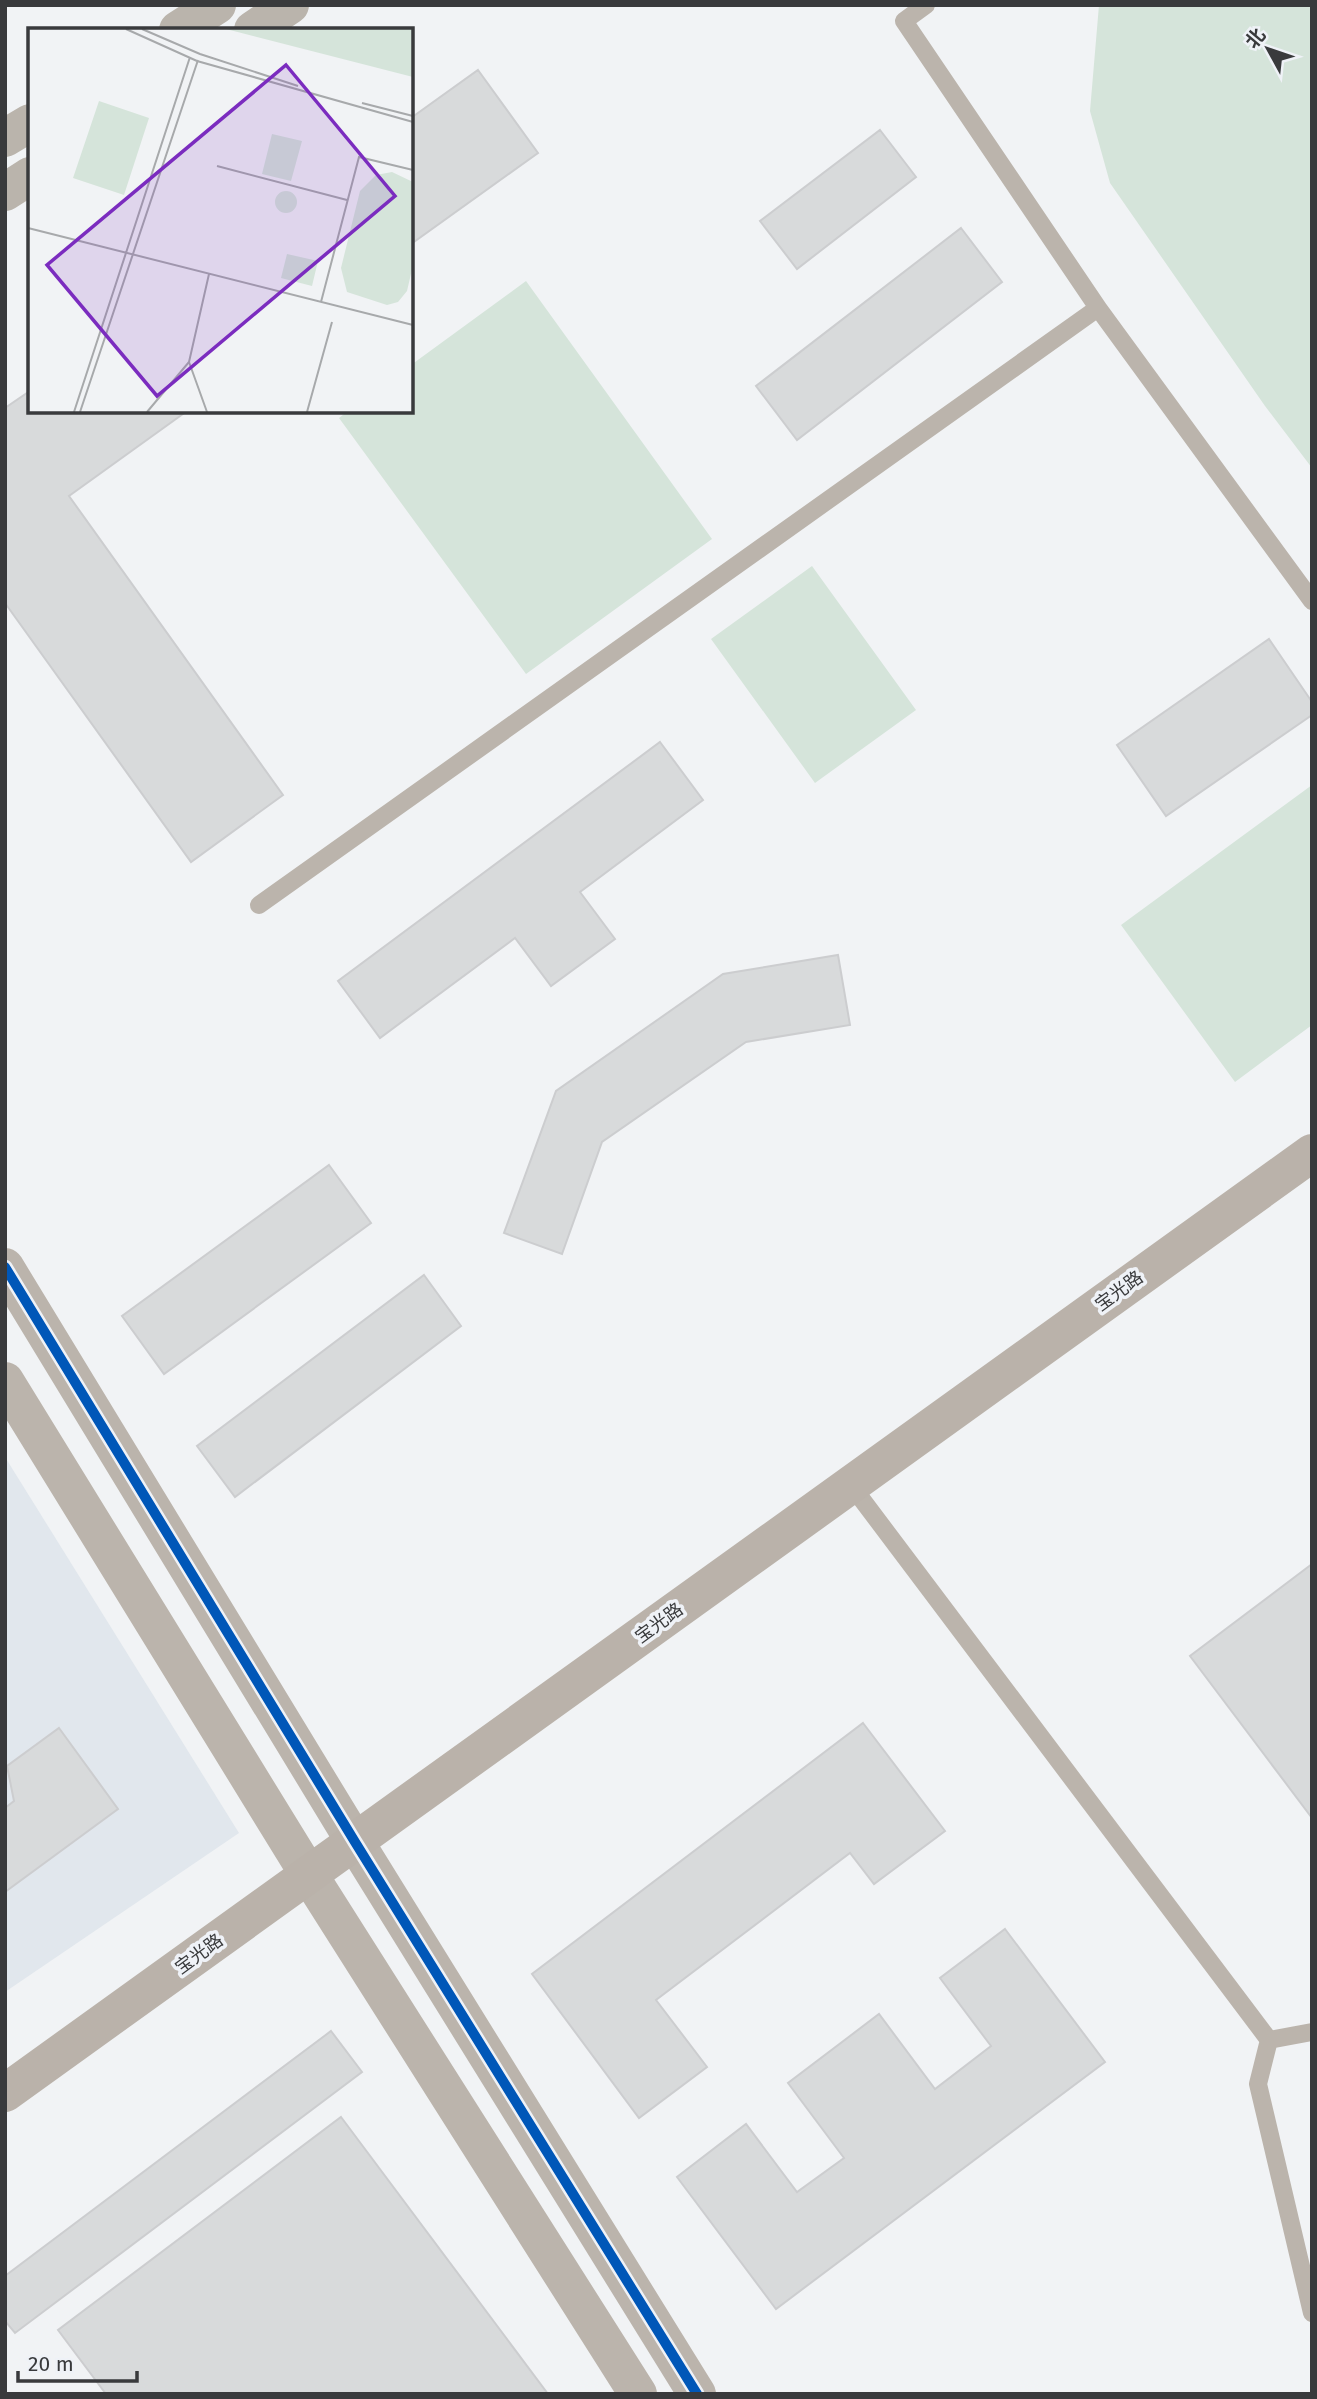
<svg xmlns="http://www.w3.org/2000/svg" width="1317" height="2399" font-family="'Fira Sans','Noto Sans SC',sans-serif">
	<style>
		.built { fill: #e1e7ed }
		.green { fill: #d5e4da }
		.building { fill: #d8dadb; stroke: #cccdcf; stroke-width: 2 }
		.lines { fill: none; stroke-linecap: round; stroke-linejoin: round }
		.service { stroke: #bbb4ac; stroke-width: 18 }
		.tertiary { stroke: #bbb4ac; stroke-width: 38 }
		.secondary { stroke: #bab2aa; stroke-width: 38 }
		.trunk { stroke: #bab4ac; stroke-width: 38 }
		.cycleway-casing { stroke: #eff2f7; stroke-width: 15 }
		.cycleway { stroke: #0057b8; stroke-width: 10 }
		.labels { text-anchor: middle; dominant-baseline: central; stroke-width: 7; stroke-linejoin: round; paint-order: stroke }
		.street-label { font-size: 18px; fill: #393a3c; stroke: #eff2f7 }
		.inset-road { fill: none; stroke: #a7a9ab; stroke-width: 2 }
		.view { fill: #7b2cbf; fill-opacity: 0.15; stroke: #7b2cbf; stroke-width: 3.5 }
		.inset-edge { fill: none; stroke: #393a3c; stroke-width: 3.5 }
	</style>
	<rect width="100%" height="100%" fill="#f1f3f5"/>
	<path class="built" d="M5,1457L239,1833L5,1992Z"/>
	<path class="green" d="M1099,5H1312V468L1265,406L1110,183L1090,111Z
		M526,281L712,539L526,674L339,418L348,411H411V365Z
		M812,566L916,710L815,783L711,639Z
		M1312,785V1025L1235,1082L1121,925Z"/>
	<path class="building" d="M478,70L538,153L411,244V118Z
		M880,130L916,177L797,269L760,221Z
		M961,228L1002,282L797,440L756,386Z
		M30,391V411H187L69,496L283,795L191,862L5,603V408Z
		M1269,639L1312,702V715L1166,816L1117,745Z
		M660,742L703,800L580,892L615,939L551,986L515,938L380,1038L338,981Z
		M838,955L850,1025L746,1042L602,1142L562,1254L504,1233L556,1091L723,974Z
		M329,1165L371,1223L164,1374L122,1316Z
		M424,1275L461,1326L235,1497L197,1446Z
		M1312,1564V1818L1190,1656Z
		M863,1723L945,1831L874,1884L850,1853L656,2000L707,2067L639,2118L532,1974Z
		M59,1728L118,1809L5,1892V1808L14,1801L7,1766Z
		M1005,1929L1105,2062L776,2309L677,2177L746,2124L797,2192L844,2158L788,2083L879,2014L935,2089L991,2046L940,1978Z
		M331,2031L362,2072L15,2333L5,2321V2276Z
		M341,2117L548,2394H106L58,2330Z"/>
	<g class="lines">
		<path class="service" d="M926,5L904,21L1098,308L1312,601
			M259,905L1098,308
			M851,1485L1269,2040
			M1269,2040L1258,2084L1312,2313
			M1269,2040L1312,2032"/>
		<path class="tertiary" d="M5,1267L355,1842L697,2394
			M5,1381L309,1875L638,2394"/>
		<path class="secondary" d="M5,2093L1312,1153"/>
		<path class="trunk" d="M178,30L217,5
			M253,30L290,5
			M5,138L30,123
			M5,192L30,176"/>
		<g class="cycleway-casing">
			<path id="cycleway" d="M5,1267L355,1842L697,2394"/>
		</g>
		<use href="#cycleway" class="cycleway"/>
	</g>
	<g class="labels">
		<g class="street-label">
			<text transform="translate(1119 1291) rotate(-36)">宝光路</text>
			<text transform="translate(659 1623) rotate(-36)">宝光路</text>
			<text transform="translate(199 1954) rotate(-36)">宝光路</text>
		</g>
	</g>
	<g transform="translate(28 28)">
		<rect width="385" height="385" fill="#f1f3f5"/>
		<path d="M198,1H385V49ZM71,73L121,90L96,167L45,150ZM244,106L274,113L263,153L234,146ZM364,144L385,154V237L379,263L370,274L359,277L319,264L313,240L332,163L348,147ZM247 174a11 11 0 1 1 22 0a11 11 0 1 1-22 0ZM259,226L290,233L284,258L253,250Z" fill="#d5e4da"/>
		<path class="inset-road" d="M98,1L169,33L385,94M114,1L172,26L270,58M334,75L385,88M189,138L319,172M0,200L385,297M293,274L331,129L385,142M161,334L179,384M46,384L162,29M52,384L170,32M119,384L161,334L181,246M279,384L304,294"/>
		<path class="view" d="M258,37L367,168L129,368L19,237Z"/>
		<rect width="385" height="385" class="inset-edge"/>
	</g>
	<rect width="1317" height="2399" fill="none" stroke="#393a3c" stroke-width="14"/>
	<g transform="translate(1268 49) rotate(310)" stroke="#eff2f7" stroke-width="5" paint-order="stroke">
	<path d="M0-5L12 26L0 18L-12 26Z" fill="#393a3c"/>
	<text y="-10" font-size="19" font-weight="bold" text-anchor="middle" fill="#393a3c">北</text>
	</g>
	<path d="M18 2371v10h119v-10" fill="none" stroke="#393a3c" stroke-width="3.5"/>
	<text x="28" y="2371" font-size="21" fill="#393a3c" stroke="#eff2f7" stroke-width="5" paint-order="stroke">20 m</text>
</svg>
